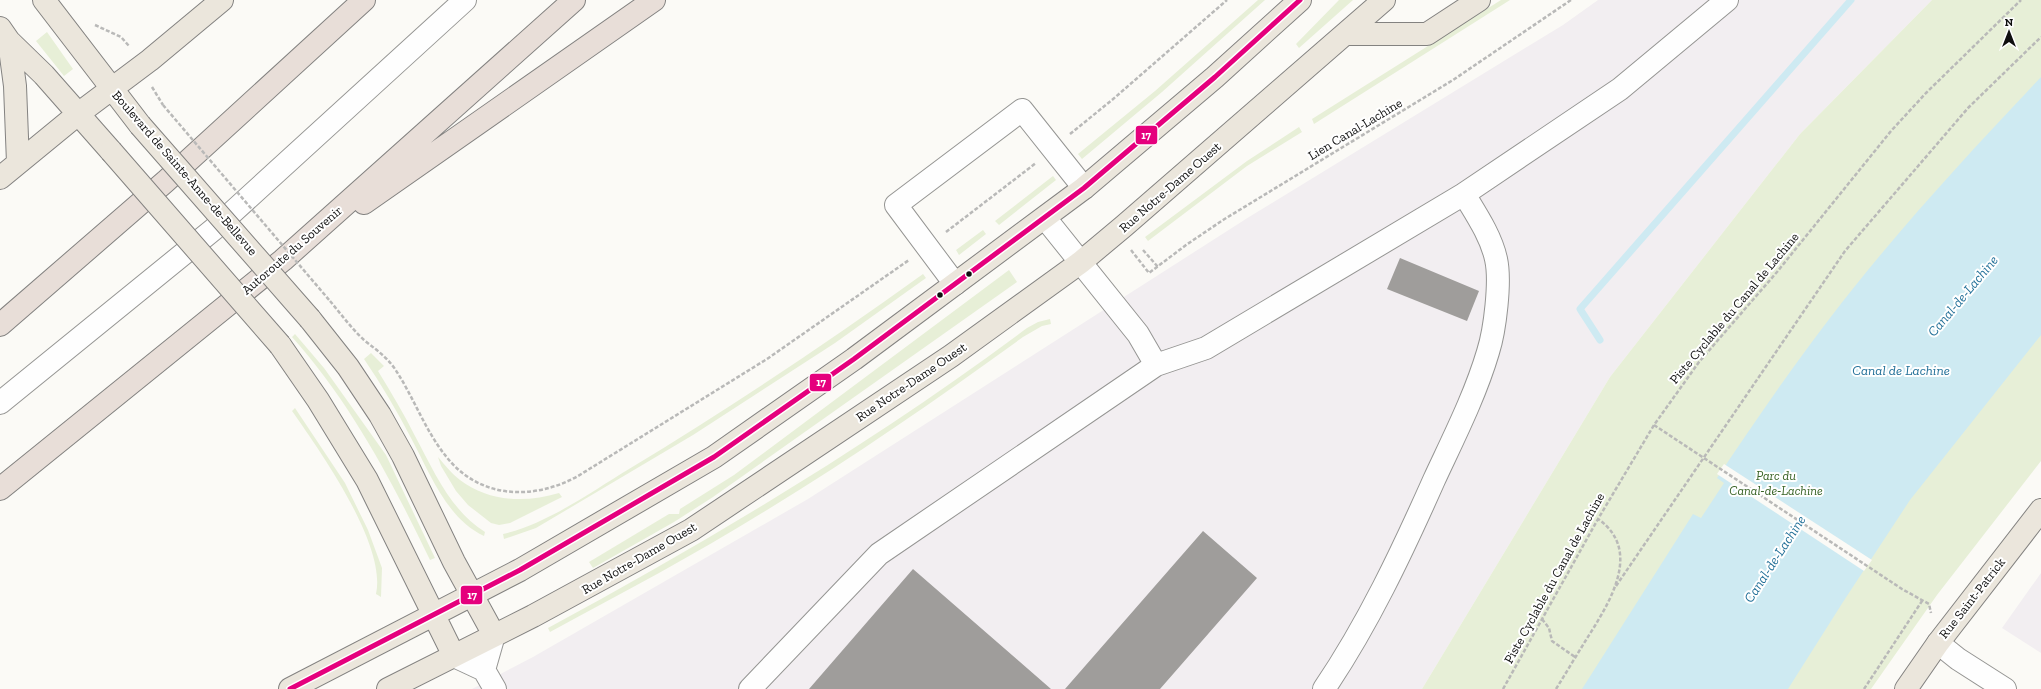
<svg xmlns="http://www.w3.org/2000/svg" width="2041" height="689" font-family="'Zilla Slab',serif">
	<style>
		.industrial { fill: #f2eef1 }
		.green { fill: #e7efd7 }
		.water { fill: #ceeaf2 }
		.pier { fill: #fbfaf6 }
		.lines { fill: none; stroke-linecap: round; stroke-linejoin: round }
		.stream { stroke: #ceeaf2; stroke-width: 7 }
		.building { fill: #9f9d9b }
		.minor-casing { stroke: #959593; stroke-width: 24 }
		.major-casing { stroke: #838280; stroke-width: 24 }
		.highway-casing { stroke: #838280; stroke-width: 24 }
		.path { stroke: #b9b9b8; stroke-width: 2.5; stroke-dasharray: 4 2; stroke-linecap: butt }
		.minor { stroke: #fefefe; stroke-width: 22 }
		.major { stroke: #ebe6dc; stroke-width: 22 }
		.highway { stroke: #e8ded8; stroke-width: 22 }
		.major-bridge-casing { stroke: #838280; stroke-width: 24; stroke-linecap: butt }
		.path-bridge { stroke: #b9b9b8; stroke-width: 2.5; stroke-dasharray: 4 2; stroke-linecap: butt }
		.major-bridge { stroke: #ebe6dc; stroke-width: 22 }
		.bus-1-casing { stroke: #fff; stroke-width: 8 }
		.bus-1 { stroke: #e5007d; stroke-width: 5 }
		.bus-dot { fill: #0f0f0f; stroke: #fff; stroke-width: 1.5 }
		.labels { text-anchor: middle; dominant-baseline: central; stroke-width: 4; stroke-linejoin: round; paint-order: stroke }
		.street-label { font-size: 13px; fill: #0f0f0f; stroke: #fff }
		.park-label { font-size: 13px; font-style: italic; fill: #376224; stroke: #fff }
		.water-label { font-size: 14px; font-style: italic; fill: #227098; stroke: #fff }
		.line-badge { stroke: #fff; stroke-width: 1.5 }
		.badge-label { font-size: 11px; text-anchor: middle; font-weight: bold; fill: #fff }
	</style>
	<rect width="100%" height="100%" fill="#fbfaf6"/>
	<path class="industrial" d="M1598,0H1932L1800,134L1610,377L1422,689H472L533,657L808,499L1249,217L1563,25Z
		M2041,573V653L2002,628Z"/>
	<path class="green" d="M1258,0H1265L1162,92L1082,159L1078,154L1155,91Z
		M1339,0H1353L1299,48L1296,44Z
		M1501,0H1510L1314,124L1312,119Z
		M1932,0H2041V461L1937,595L1871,689H1422L1610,377L1800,134Z
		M47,32L73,69L64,76L36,41Z
		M1299,127L1302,132L1247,166L1148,241L1145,237L1247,161Z
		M1053,176L1056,180L999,225L995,221Z
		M983,230L986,234L959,255L956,250Z
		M1009,270L1017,282L713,497L674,522L593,568L589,562L669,514H679L680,509L734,475Z
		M923,274L926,278L835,343L693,435L536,528L504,539L503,534C547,524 591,492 629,469C730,408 827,343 923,274Z
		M1050,319L1051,324L1042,326L1023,337C906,422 786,503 659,573C623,593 586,612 550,632L548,628C714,538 876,441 1027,328L1038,322Z
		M295,334L324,368L386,455L435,558L430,560C392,481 351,403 292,337Z
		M371,353L384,366L378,371C391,392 404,414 415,436C434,471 450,510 485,532L484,536C446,518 430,473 411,438C397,411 381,384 364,359Z
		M295,408L345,483L368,530L382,568L381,597L376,594C387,545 320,451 292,411Z
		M438,457C445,465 452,474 460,480C489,502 526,503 559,493L562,497L510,523L499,525L491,523L468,505L456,491L441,466Z"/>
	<path class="water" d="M2041,77V335L1910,500L1843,602L1788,689H1582L1693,514L1701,518L1724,483L1717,478C1753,424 1790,370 1830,318C1895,233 1968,154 2041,77Z"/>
	<path class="pier" d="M1724,464L1872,560L1864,571L1717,474Z"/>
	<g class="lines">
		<path class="stream" d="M1600,340L1580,309L1851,0"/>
	</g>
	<path class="building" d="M1400,258L1479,291L1467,321L1387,289Z
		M1203,531L1257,578L1160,689H1065Z
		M913,569L1051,689H809Z"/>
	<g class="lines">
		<g class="minor-casing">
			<path id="minor" d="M955,284L896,205L1022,110L1084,188
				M1156,365L1206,348L1464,194L1620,89L1727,0
				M0,403L214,229L465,0
				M1938,643L1958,659L2005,689
				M454,656L484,670L495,689
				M484,670L494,635
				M750,689L879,554L1156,365L1138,334L1045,218
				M1324,689C1368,624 1402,552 1434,480C1453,439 1475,396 1488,352C1495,330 1501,281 1496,259C1491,236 1476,214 1464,194"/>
		</g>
		<g class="major-casing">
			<path id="major" d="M44,0L140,125
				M0,28L9,41L44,75L111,151
				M1345,34H1427L1479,0
				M9,41L15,86L18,163
				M0,178L78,114L150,60L222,0
				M310,319L348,367L380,415L403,456L454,562L494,635
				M280,345L318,400L367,480L454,656
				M290,689L520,570L714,457L854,359L1084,188L1215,77L1300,0
				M388,689L533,616L691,530L951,356L1081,262L1124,226L1384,0
				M1906,689L1938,643L2041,510"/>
		</g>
		<g class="highway-casing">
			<path id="highway" d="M364,203L654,0
				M0,325L166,181L364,0
				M0,489L283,260L574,0"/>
		</g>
		<path class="path" d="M95,25L121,37L129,46
			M152,87L163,105
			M1070,134L1112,100L1227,0
			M946,232L1036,163
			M1131,250L1149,273L1186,245L1223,220L1453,80L1571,0
			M1143,250L1158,267
			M330,301C341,314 351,328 364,340C375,349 386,356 395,369C413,396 425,430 445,455C478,499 533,501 578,476L767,359L909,260
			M1654,425L1902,589L1929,604L1931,613
			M1616,586L1845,251L1968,108L2041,37
			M1542,619L1549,628L1552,641L1575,657
			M1503,689L1598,519L1654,425L1699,362L1777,272L1891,131L1926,93L2021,0
			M1556,689C1566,673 1576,656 1586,640C1608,605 1644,551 1598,519
			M1864,689L1922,601"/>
		<use href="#minor" class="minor"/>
		<use href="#major" class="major"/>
		<use href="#highway" class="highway"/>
		<g class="major-bridge-casing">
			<path id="major-bridge" d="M140,125L310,319
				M111,151L280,345"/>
		</g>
		<path class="path-bridge" d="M163,105L330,301"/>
		<use href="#major-bridge" class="major-bridge"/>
		<g class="bus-1-casing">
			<path id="bus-1" d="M290,689L520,570L714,457L854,359L1084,188L1215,77L1300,0"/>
		</g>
		<use href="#bus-1" class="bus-1"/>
	</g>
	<g class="bus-dot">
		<circle cx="969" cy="274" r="3.5"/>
		<circle cx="940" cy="295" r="3.5"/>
	</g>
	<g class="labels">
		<g class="street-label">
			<text transform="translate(1355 129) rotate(-31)">Lien Canal-Lachine</text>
			<text transform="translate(185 173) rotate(49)">Boulevard de Sainte-Anne-de-Bellevue</text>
			<text transform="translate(1170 187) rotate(-41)">Rue Notre-Dame Ouest</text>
			<text transform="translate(292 250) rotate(-41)">Autoroute du Souvenir</text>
			<text transform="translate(1734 308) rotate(-50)">Piste Cyclable du Canal de Lachine</text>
			<text transform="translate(911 382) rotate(-34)">Rue Notre-Dame Ouest</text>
			<text transform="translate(639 558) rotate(-30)">Rue Notre-Dame Ouest</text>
			<text transform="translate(1554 578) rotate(-61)">Piste Cyclable du Canal de Lachine</text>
			<text transform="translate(1972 598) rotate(-52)">Rue Saint-Patrick</text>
		</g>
		<g class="park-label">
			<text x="1776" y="475">Parc du<tspan x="1776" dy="15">Canal-de-Lachine</tspan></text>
		</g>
		<g class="water-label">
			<text transform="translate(1963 296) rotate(-50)">Canal-de-Lachine</text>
			<text x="1901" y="370">Canal de Lachine</text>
			<text transform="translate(1775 559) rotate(-57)">Canal-de-Lachine</text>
		</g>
	</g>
	<g class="line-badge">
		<rect x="1135" y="125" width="23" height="20" rx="4" fill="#e5007d"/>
		<rect x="809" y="373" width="23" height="19" rx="4" fill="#e5007d"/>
		<rect x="460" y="585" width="23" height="20" rx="4" fill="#e5007d"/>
	</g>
	<g class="badge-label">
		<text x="1146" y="139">17</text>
		<text x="821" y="386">17</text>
		<text x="472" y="599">17</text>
	</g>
	<g transform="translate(2009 32)" stroke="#ffffff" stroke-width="3" paint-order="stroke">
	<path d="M0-3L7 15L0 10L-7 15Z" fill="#0f0f0f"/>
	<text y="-6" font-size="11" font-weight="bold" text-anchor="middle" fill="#0f0f0f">N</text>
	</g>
</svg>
